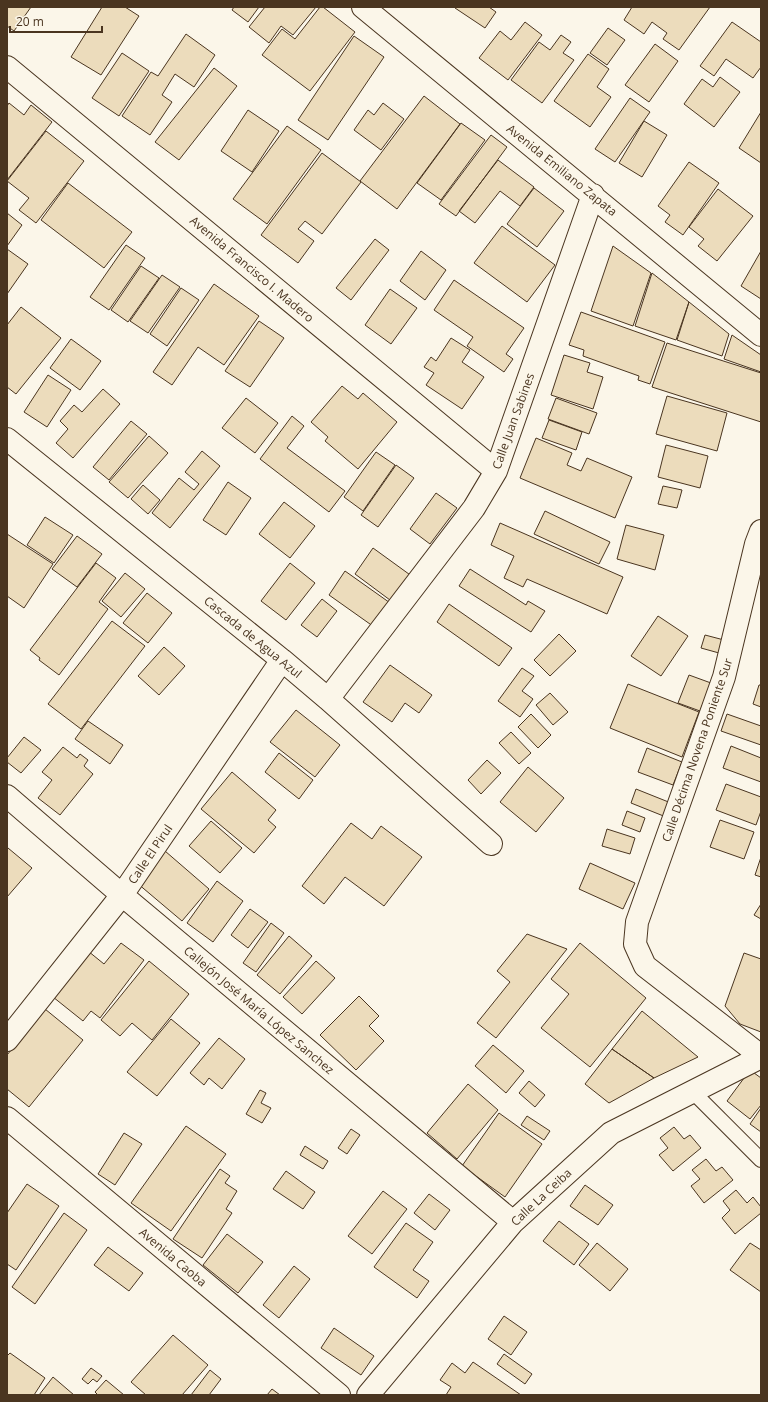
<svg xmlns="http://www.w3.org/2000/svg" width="768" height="1402" font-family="'Open Sans',sans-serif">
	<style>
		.building { fill: #ecdcbc; stroke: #4a3520 }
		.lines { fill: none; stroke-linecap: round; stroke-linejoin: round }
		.service-casing { stroke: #4a3520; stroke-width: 16 }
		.minor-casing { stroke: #4a3520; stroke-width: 24 }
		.service { stroke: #fbf6e9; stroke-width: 14 }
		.minor { stroke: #fbf6e9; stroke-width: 22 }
		.labels { text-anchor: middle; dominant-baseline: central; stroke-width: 3; stroke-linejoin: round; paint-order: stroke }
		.street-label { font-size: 12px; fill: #4a3520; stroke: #fbf6e9 }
	</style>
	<rect width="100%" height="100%" fill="#fbf6e9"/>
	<path class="building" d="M7,7H31L14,31L7,26Z
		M102,7H125L139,16L101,75L71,57Z
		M234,7H259L248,22L232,10Z
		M265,7H316L293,35L281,26L269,43L249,27Z
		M320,7H323L355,32L310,91L262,55L282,29L295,39Z
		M456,7H489L496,12L485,28L455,8Z
		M632,7H710L679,50L663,39L667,33L652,22L644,34L624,20Z
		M525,22L542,35L508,80L479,58L500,31L511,40Z
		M732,22L761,42V67L753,78L726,59L714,76L700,66Z
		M608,28L625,40L607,65L590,53Z
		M186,34L215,55L194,87L175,74L162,95L172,102L150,135L122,116L151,72L158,76Z
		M561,35L571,42L563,53L574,60L542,103L511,80L539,42L550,50Z
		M354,36L384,57L328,140L298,120Z
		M655,44L678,61L649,102L625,85Z
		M122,53L149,71L119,116L92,98Z
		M588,54L609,69L597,87L611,97L590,127L554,101Z
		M214,68L237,86L179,160L155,142Z
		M720,77L740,92L714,127L684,104L702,79L713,87Z
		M424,96L460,124L397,209L360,181Z
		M630,98L650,112L615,162L595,149Z
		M9,103L24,115L31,105L52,122L7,180V106Z
		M383,103L404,119L381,150L354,130L368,110L374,115Z
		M248,110L279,131L252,172L221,151Z
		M761,112V163L739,148Z
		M644,121L667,135L642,177L619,163Z
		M461,123L485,140L441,200L417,183Z
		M287,126L321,150L267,224L233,199Z
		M46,131L84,161L36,223L19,210L29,198L7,181Z
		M491,135L507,147L456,216L439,204Z
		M322,153L361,182L322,234L305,221L298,229L314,241L298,263L261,235Z
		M498,160L534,187L520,206L500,191L475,223L459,211Z
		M689,162L719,183L683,235L665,222L670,215L658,206Z
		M68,183L132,232L104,268L41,220Z
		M534,188L564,211L537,247L507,224Z
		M718,189L753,216L717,261L698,246L704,239L689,227Z
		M7,213L22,225L7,246Z
		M502,226L555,265L527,302L474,263Z
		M375,239L389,250L351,300L336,288Z
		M126,245L145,258L109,310L90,297Z
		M613,246L651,273L633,326L591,311Z
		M7,249L28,264L7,294Z
		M421,251L446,270L425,300L400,281Z
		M761,251V299L741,286Z
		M141,266L159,278L128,322L111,310Z
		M652,273L689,302L676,340L635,326Z
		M162,275L180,287L148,333L130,321Z
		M454,280L524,328L506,354L513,359L504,372L467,346L473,337L434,310Z
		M214,284L259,316L224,365L198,347L172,385L153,372Z
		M181,288L199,300L167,346L150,334Z
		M390,289L417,308L391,344L365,325Z
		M689,302L729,334L722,356L677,340Z
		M21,307L61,338L16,394L7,387V325Z
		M581,312L665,342L650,384L638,380L639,376L583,356L584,350L569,345Z
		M259,321L284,338L250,387L225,371Z
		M732,335L761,355V372L724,359Z
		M451,338L470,350L462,362L484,377L462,409L426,385L434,373L424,367L431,357L436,361Z
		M71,339L101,361L80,390L50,368Z
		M667,343L761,373V422L652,387Z
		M564,355L590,363L587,372L603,377L593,409L551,395Z
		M48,375L71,390L47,427L24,412Z
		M342,386L358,399L363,393L397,422L358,469L325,441L328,437L311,422Z
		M103,389L120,404L73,458L56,443L68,429L60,421L74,405L82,412Z
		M667,396L727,413L717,451L656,434Z
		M246,398L278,423L255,453L222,428Z
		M556,398L597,413L589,434L548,419Z
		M292,416L304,426L287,448L345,491L329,512L260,459Z
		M549,420L582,432L576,450L542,438Z
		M131,421L147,434L109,480L93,467Z
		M149,436L168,453L128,498L109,482Z
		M536,438L572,453L567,465L581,471L587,458L632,477L615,518L520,478Z
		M666,445L708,456L700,488L658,477Z
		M202,451L220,466L170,528L152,513L179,478L194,490L199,484L185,472Z
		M376,452L395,465L363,511L344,497Z
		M396,465L414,478L378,527L361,515Z
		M228,482L251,498L226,535L203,520Z
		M143,485L160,500L148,514L131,499Z
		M663,486L682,490L677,508L658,504Z
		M436,493L457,508L430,544L410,529Z
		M284,502L315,526L290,558L259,534Z
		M545,511L610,542L599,564L534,534Z
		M45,517L73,535L54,563L27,545Z
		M500,523L623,577L607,614L527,579L523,587L504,578L514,556L491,545Z
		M626,525L664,535L655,570L617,559Z
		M7,534L53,564L24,608L7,596Z
		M77,536L102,554L77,587L52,569Z
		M373,548L413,577L394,603L355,574Z
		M96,563L116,578L99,602L108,609L59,675L39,660L40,658L30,650Z
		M290,563L315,583L286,620L261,601Z
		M470,569L526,605L528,601L545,611L531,632L459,586Z
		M345,571L393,605L377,629L329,595Z
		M125,573L145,589L121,617L102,601Z
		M147,593L172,613L148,643L123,623Z
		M322,599L337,611L317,637L301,625Z
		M449,604L512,648L499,666L437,622Z
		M658,616L688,636L661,676L631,656Z
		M112,621L145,646L81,729L48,704Z
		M559,634L576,651L550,676L534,660Z
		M705,635L724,640L719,653L701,648Z
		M164,647L185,666L159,695L138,676Z
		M390,665L432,695L419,713L405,703L392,722L363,702Z
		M522,668L534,676L522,691L533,699L520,717L498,701Z
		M689,675L711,683L700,711L678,703Z
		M628,684L699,712L682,757L610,728Z
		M759,685H761V707L753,704Z
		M550,693L568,712L553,725L536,705Z
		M296,710L340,745L315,777L270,742Z
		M531,714L551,735L538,748L518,727Z
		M727,714L761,726V745L721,731Z
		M88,721L123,745L110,764L75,739Z
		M511,732L531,753L519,764L499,743Z
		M24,737L41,750L21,773L7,762V758Z
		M731,746L761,758V782L723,768Z
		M63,747L77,758L80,754L88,760L84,766L93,774L60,815L38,798L52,780L42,772Z
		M647,748L682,762L673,785L638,772Z
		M279,753L313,780L299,799L265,772Z
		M487,760L501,773L481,794L468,780Z
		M528,767L564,798L536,832L500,802Z
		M232,772L276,810L268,820L276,827L254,853L201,809Z
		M726,784L761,797V811L756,825L716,810Z
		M636,789L671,803L666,817L631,803Z
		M627,811L645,818L640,832L622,825Z
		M720,820L754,832L744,859L710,847Z
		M211,821L242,848L220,873L189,846Z
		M351,823L372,839L381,826L422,857L384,906L345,877L324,904L302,886Z
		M607,829L635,838L630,854L602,846Z
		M8,848L32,868L7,897V849Z
		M165,851L209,889L182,921L137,883Z
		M761,857V877L755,875Z
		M590,863L635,883L623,909L579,889Z
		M217,881L243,901L213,942L187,923Z
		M761,904V919L754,915Z
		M250,909L268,922L248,948L231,935Z
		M271,923L284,933L256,972L243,963Z
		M527,934L567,949L496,1038L477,1023L510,982L497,971Z
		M289,936L312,956L280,994L257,975Z
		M121,943L144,960L100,1018L91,1011L83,1021L53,997L88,951L104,964Z
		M580,943L646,998L590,1067L541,1028L569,994L551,979Z
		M744,953L761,959V1032L740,1024L725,1006Z
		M149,961L189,994L152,1040L132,1023L120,1036L101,1020Z
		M316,961L335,978L302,1014L283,997Z
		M359,996L379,1016L369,1026L384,1041L356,1070L320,1035Z
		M45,1009L83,1040L29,1107L7,1089V1055Z
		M642,1011L698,1057L654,1078L612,1049Z
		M171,1019L200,1043L157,1096L127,1072Z
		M219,1038L245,1059L222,1089L209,1078L204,1085L190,1073Z
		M493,1045L524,1071L506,1093L475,1066Z
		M612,1049L654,1078L609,1103L585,1084Z
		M750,1070L761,1078V1105L750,1119L727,1101Z
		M529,1081L545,1095L535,1107L519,1093Z
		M468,1084L498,1110L457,1159L427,1133Z
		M260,1090L266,1093L261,1103L271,1108L262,1123L246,1114Z
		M761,1108V1132L750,1124Z
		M499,1113L542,1144L505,1197L462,1166Z
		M527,1116L550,1131L544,1140L521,1125Z
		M186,1126L226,1154L171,1231L131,1203Z
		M674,1127L684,1139L690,1135L701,1148L673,1171L659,1155L668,1148L660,1138Z
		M351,1129L360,1135L347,1154L338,1148Z
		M124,1133L142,1144L115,1185L98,1174Z
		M305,1146L328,1161L323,1169L300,1155Z
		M706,1159L716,1171L722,1167L733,1180L704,1203L691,1186L700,1179L692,1170Z
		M220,1169L230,1176L225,1183L237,1191L226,1209L232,1213L202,1258L173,1239Z
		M286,1171L315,1192L303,1209L273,1189Z
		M27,1184L59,1206L16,1270L7,1264V1213Z
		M585,1185L613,1205L598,1225L570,1206Z
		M736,1190L747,1203L753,1197L761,1207V1213L735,1234L722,1218L730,1210L723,1201Z
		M383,1191L407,1209L372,1254L348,1236Z
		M429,1194L450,1210L435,1230L414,1213Z
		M64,1213L87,1230L35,1304L12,1287Z
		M559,1221L589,1244L574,1265L543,1241Z
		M406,1223L433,1242L413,1270L429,1281L417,1298L374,1267Z
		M227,1234L263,1262L238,1293L203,1265Z
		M597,1243L628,1269L610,1291L579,1265Z
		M750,1243L761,1250V1292L730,1270Z
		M108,1247L143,1273L129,1291L94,1265Z
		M294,1266L310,1279L279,1318L263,1305Z
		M504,1316L527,1332L511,1355L488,1339Z
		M334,1328L374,1356L361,1375L321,1348Z
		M173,1335L208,1365L182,1395H146L131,1382Z
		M10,1353L45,1378L34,1395H7V1356Z
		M504,1354L532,1374L525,1384L497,1364Z
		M473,1362L521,1395H446L451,1387L440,1380L452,1363L465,1373Z
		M91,1368L102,1376L97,1382L93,1379L88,1384L82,1379Z
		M210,1370L221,1379L209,1395H191Z
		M53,1377L74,1395H39Z
		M106,1380L124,1395H98L95,1392Z
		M272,1389L280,1395H267Z"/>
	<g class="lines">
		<g class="service-casing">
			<path id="service" d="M693,1092L761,1160"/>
		</g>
		<g class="minor-casing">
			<path id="minor" d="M363,7L761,335
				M7,67L496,471
				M7,439L282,660L328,699L491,844
				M761,531L756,544L724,677L637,922L635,944L645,966L761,1056
				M328,699L474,508L496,471L593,195
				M7,796L122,895L513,1222
				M7,1040L122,895L282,660
				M7,1118L339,1395
				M368,1395L513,1222L611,1133L761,1057"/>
		</g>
		<use href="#service" class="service"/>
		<use href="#minor" class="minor"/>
	</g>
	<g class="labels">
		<g class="street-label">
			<text transform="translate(562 170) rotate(39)">Avenida Emiliano Zapata</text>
			<text transform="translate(252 269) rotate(40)">Avenida Francisco I. Madero</text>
			<text transform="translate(513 421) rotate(-70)">Calle Juan Sabines</text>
			<text transform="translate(253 637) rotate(39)">Cascada de Agua Azul</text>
			<text transform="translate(697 750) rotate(-71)">Calle Décima Novena Poniente Sur</text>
			<text transform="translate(150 854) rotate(-56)">Calle El Pirul</text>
			<text transform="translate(259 1010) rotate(40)">Callejón José María López Sanchez</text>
			<text transform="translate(541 1197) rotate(-43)">Calle La Ceiba</text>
			<text transform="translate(173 1257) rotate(40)">Avenida Caoba</text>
		</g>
	</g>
	<rect width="768" height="1402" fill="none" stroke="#4a3520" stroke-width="16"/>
	<path d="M10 26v6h92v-6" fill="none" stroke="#4a3520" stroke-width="2"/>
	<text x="16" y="26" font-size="12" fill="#4a3520" stroke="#fbf6e9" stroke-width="3" paint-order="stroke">20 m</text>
</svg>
